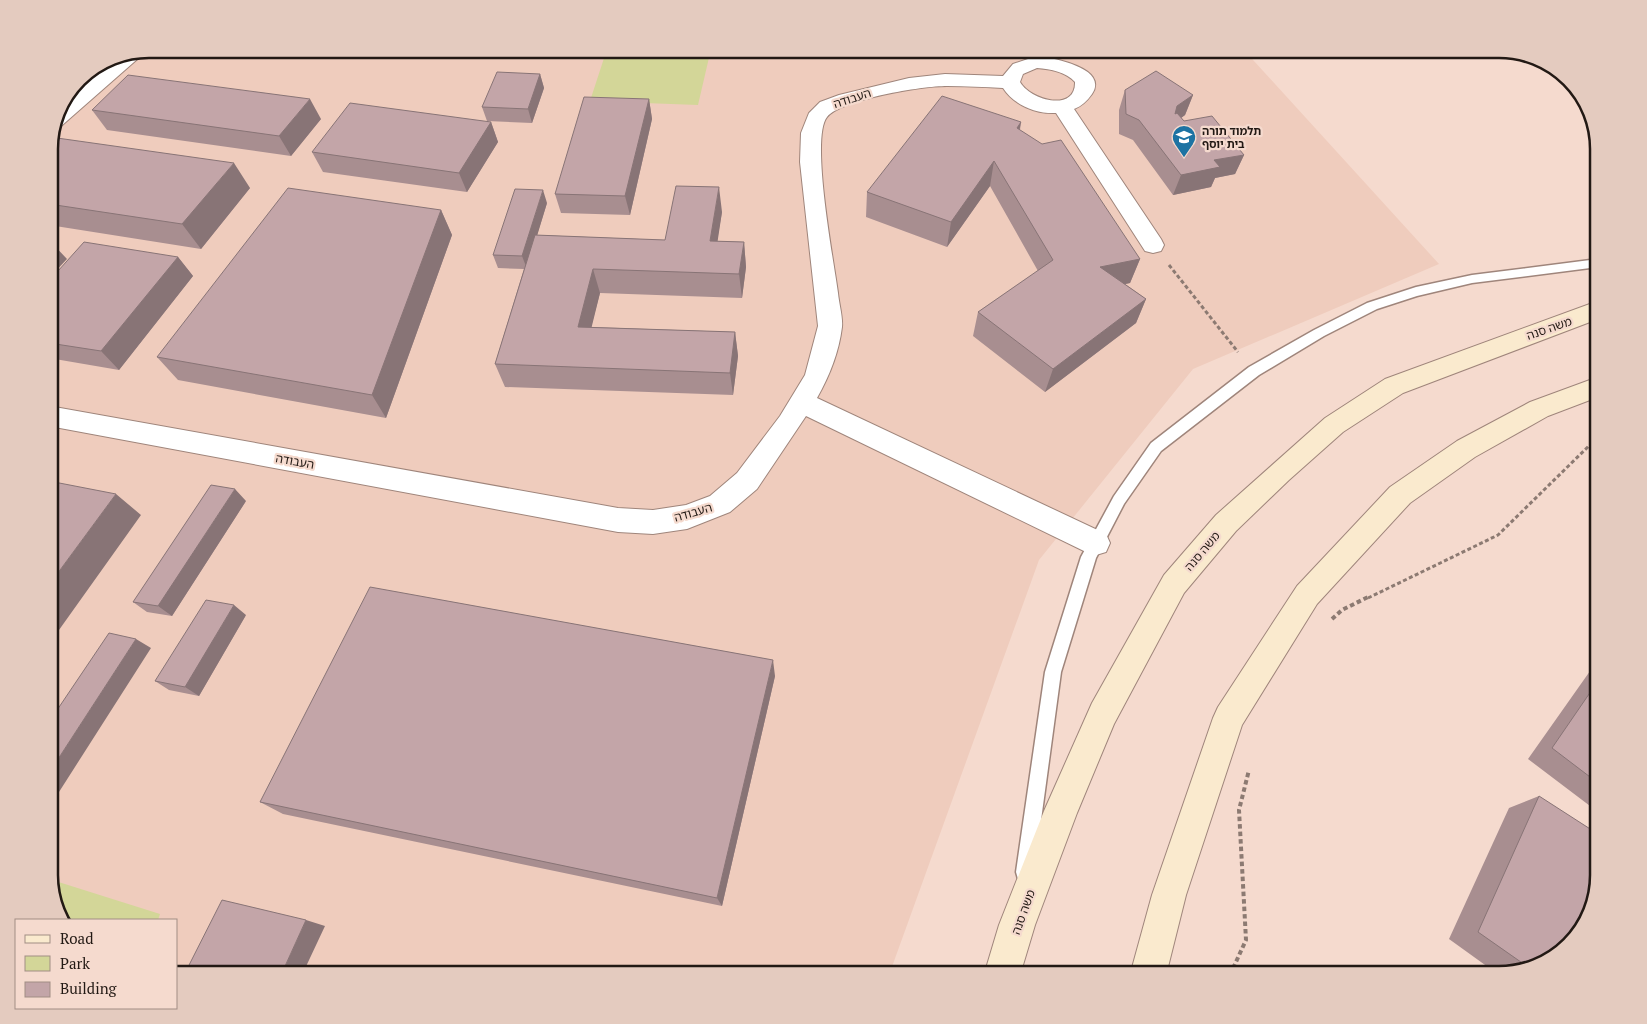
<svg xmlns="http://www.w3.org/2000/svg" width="1647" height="1024" font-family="'PT Serif','Noto Sans Hebrew',serif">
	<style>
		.built { fill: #efccbd }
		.green { fill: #d3d698 }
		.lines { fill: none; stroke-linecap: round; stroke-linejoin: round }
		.service-casing { stroke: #9f857b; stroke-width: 3 }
		.minor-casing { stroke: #9f857b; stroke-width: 2 }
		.secondary-casing { stroke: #9f857b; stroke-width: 2 }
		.path-far1 { stroke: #8c7a72; stroke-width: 3; stroke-dasharray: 4 2.5; stroke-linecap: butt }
		.path { stroke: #8c7a72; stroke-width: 4; stroke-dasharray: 4.5 3; stroke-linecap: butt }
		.service { fill: #fff; fill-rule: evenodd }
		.minor { fill: #fff; fill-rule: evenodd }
		.secondary { fill: #faeace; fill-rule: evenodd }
		.wall { fill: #a88e90 }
		.shaded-wall { fill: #887476 }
		.building { fill: #c3a5a8; stroke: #887476 }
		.labels { text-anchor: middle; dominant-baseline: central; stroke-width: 4.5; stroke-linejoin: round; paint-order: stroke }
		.far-poi-label { font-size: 11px; font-weight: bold; fill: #221914; stroke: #f5dace; text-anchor: start }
		.street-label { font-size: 12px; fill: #221914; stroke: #f5dace }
		.rim { fill: none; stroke: #221914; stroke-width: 2.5 }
	</style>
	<rect width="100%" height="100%" fill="#f5dace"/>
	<path class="built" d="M148,49H1243L1439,264L1193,369L1039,560L889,975H176V920H61L49,882V142L56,110L78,78L111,56Z"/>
	<path class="green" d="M607,49H711L698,105L590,101Z
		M49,879L160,914L158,920H61Z"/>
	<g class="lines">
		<g class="service-casing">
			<path id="service" d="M1598,259V267L1472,283L1417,296L1377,309L1324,336L1259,375L1161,451L1124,504L1096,558L1061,672L1034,872L1032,879L1025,881L1018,879L1016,872L1045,672L1081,557L1114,496L1151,443L1249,367L1314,330L1367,303L1416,287L1472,275Z"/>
		</g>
		<g class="minor-casing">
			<path id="minor" d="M144,50L142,55L60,127L52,129L57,108L120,54Z
				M1037,56C1053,58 1109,68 1092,94C1087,101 1082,106 1074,109L1161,239L1164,245L1161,251L1153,253L1145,251L1056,113C1036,114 1014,105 1003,88C985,87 965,86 947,86C922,86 842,99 827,117C810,138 834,262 838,293C839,304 843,317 842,327C839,352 829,377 817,398L1106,534L1110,543L1106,552L1096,555L1086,552L806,416L757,489L730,512L687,529L653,534L618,532L49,426V406L618,508L653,510L686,505L710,496L737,473L780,416L805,375L818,326L800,162L801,133L809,113L820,102L839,95L909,78L945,74L1003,76L1013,64ZM1037,68C1051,69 1066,72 1075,82C1076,112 1031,101 1020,82L1023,74Z"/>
		</g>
		<g class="secondary-casing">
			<path id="secondary" d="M1598,301V319L1403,393L1343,432L1289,480L1236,531L1184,593L1114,724L1077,813L1035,925L1020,975H984L999,925L1044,811L1092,703L1164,575L1216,515L1325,418L1385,379Z
				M1598,377V397L1548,416L1475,457L1410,503L1317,604L1242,725L1186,895L1166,975H1130L1152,895L1213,718L1218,707L1297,586L1390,487L1457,441L1530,402Z"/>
		</g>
		<path class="path-far1" d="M1169,265L1238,352
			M1368,598L1498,535L1598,437"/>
		<path class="path" d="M1332,619L1342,610L1370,596
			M1230,975L1246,940L1239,810L1249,770"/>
		<use href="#service" class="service"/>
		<use href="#minor" class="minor"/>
		<use href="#secondary" class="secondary"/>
	</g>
	<path class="wall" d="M338,49H387L383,54Z
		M540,74L544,88L532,123L487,121L482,107Z
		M1125,90L1193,95L1185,115L1181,118L1184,121L1244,155L1235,174L1215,178L1211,187L1173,195L1133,140L1119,134V110Z
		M649,99L652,119L630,215L561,213L555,194Z
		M92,110L321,119L291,156L107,130Z
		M491,122L498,142L467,192L323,172L312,152Z
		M1021,122L1020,130L1140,259L1130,283L1125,284L1146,299L1136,323L1045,392L973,336L978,312L1038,271L990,186L947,247L866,217L867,192Z
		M49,142L250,188L201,249L49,225Z
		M547,203L537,235L665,240L722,212L717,241L744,242L746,267L742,298L600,293L591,327L735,332L738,356L733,395L505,387L495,364L524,269L498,268L493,255Z
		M441,210L452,235L386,418L178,380L157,357Z
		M178,257L193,276L119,370L49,358V281Z
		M246,501L172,616L147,612L133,602Z
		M246,615L199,696L169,690L155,681Z
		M1598,662V812L1528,759L1595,664Z
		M775,676L722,906L283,814L260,802Z
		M1539,796L1549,962L1499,975L1449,939L1509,808Z"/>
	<path class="shaded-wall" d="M380,49H387L383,54Z
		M540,74L544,88L532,123L528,109Z
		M1193,95L1185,115L1170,126L1177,106Z
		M310,99L321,119L291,156L279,136Z
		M649,99L652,119L630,215L625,196Z
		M491,122L498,142L467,192L459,173Z
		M1021,122L1016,147L1017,128Z
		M1244,155L1235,174L1215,178L1211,187L1173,195L1181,175L1214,160Z
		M994,161L990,186L947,247L951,222Z
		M234,163L250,188L201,249L182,224Z
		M719,187L722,212L714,265L710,241Z
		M543,190L547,203L527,269L522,256Z
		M441,210L452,235L386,418L372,395Z
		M49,240L67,259L49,278Z
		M744,242L746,267L742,298L739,274Z
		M178,257L193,276L119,370L101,351Z
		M1140,259L1130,283L1092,291L1100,267Z
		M593,269L600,293L586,350L578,327Z
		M1146,299L1136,323L1045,392L1053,369Z
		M735,332L738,356L733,395L730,373Z
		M235,489L246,501L172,616L158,606Z
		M116,494L141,515L49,644V585Z
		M234,605L246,615L199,696L185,687Z
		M136,639L151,648L59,792L49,788V773Z
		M773,660L775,676L722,906L717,898Z
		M306,920L325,926L302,975H281Z"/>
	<path class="building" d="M1156,71L1193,95L1177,106L1175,114L1177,113L1184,121L1212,116L1244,155L1214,160L1220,167L1181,175L1139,120L1126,114L1125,90Z
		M497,72L540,74L528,109L482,107Z
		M128,75L310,99L279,136L92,110Z
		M942,96L1021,122L1017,128L1042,144L1061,140L1140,259L1100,267L1146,299L1053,369L978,312L1053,260L994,161L951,222L867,192Z
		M584,97L649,99L625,196L555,194Z
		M350,103L491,122L459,173L312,152Z
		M50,137L234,163L182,224L49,204V142Z
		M676,186L719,187L710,241L744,242L739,274L593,269L578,327L735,332L730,373L495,364L535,235L665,240Z
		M288,188L441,210L372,395L157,357Z
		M515,189L543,190L522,256L493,255Z
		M84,242L178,257L101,351L49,343V281Z
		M49,481L116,494L49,585Z
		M211,485L235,489L158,606L133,602Z
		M370,587L773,660L717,898L260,802Z
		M206,600L234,605L185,687L155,681Z
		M109,633L136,639L49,773V722Z
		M1598,681V783L1552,748Z
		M1539,796L1598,834V876L1585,926L1549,962L1528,967L1478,932Z
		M222,900L306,920L281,975H184Z"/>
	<defs>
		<g id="school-pin" transform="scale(1.25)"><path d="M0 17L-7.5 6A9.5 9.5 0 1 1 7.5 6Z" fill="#1d73a3" stroke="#f5dace"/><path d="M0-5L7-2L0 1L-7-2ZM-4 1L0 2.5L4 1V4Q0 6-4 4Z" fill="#fff"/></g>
	</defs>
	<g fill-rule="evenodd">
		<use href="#school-pin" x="1184" y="137"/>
	</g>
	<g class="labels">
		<g class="far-poi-label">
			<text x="1202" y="131">תלמוד תורה<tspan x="1202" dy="13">בית יוסף</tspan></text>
		</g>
		<g class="street-label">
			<text transform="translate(852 98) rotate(-18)">העבודה</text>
			<text transform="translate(1549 328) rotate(-19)">משה סנה</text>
			<text transform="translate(295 461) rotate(10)">העבודה</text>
			<text transform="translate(693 512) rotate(-16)">העבודה</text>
			<text transform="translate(1202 551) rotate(-50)">משה סנה</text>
			<text transform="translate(1023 912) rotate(-70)">משה סנה</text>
		</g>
	</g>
	<path d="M0 0H1647V1024H0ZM149 58H1499A91 91 0 0 1 1590 149V875A91 91 0 0 1 1499 966H149A91 91 0 0 1 58 875V149A91 91 0 0 1 149 58Z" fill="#e4cbbf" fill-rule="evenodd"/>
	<path class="rim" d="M149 58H1499A91 91 0 0 1 1590 149V875A91 91 0 0 1 1499 966H149A91 91 0 0 1 58 875V149A91 91 0 0 1 149 58Z"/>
	<rect x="15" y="919" width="162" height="90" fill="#f5dace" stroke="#a18d84"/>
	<rect x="25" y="935" width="25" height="8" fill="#faeace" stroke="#a18d84"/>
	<text x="60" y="944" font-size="15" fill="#221914">Road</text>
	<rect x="25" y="956" width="25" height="15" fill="#d3d698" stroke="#a18d84"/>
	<text x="60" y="969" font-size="15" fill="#221914">Park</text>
	<rect x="25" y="982" width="25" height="15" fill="#c3a5a8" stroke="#a18d84"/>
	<text x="60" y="994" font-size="15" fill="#221914">Building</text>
</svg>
